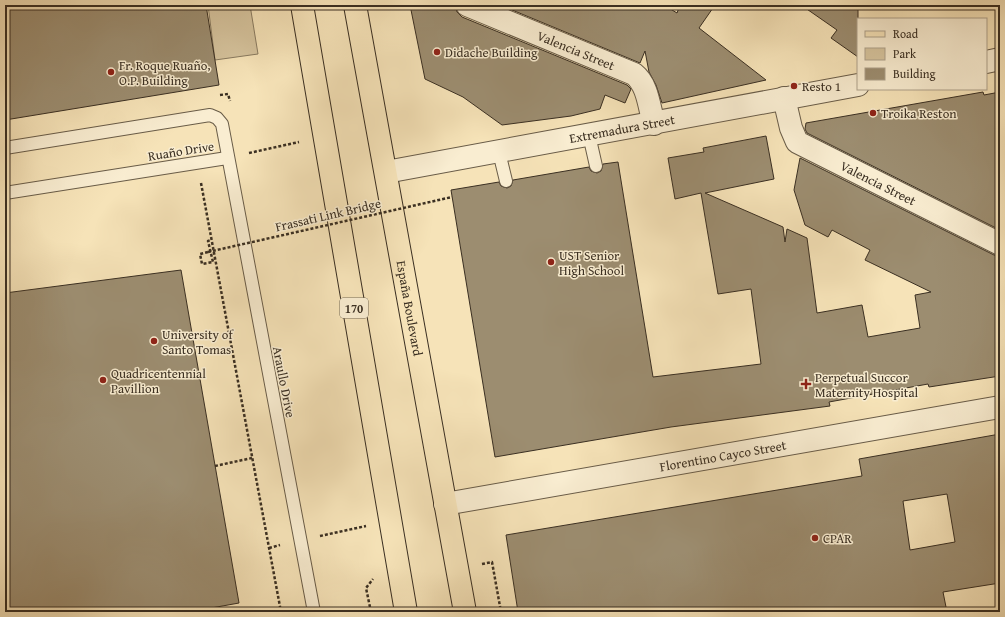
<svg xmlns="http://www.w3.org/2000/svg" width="1005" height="617" font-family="'Gentium Book Plus',serif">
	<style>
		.green { fill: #d6c49e; stroke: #887a60 }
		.building { fill: #9c8d70; stroke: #3a2f22; fill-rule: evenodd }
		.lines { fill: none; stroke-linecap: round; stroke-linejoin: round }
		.lane-casing { stroke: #695c48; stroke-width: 14 }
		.street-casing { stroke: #695c48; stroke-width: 24 }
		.primary-casing { stroke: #3a2f22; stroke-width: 24 }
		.path { stroke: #3a2f22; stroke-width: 2.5; stroke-dasharray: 3 2; stroke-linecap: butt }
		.lane { stroke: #f9edd1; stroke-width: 12 }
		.street { stroke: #f9edd1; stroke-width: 22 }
		.primary { stroke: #f6e3b8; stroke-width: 22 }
		.path-bridge { stroke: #3a2f22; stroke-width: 2.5; stroke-dasharray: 3 2; stroke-linecap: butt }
		.poi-dot { fill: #8f2418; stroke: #f9edd1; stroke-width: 1.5 }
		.labels { text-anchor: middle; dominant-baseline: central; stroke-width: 3; stroke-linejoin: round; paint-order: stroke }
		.shield { fill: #f9edd1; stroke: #736856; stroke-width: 1 }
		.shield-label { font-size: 12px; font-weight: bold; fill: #3a2f22 }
		.street-label { font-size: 13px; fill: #3a2f22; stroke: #f9edd1 }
		.poi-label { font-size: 13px; fill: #3a2f22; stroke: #f9edd1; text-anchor: start }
	</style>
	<rect width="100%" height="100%" fill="#f6e3b8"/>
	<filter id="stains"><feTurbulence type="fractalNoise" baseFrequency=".005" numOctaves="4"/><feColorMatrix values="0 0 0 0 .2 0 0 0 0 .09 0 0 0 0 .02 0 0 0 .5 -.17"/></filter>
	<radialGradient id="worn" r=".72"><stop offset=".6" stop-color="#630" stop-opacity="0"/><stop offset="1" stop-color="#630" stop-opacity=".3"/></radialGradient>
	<path class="green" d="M208,5H250L258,54L215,60Z"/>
	<path class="building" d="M5,5H206L219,85L5,120Z
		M410,5H455L457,12L462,17L627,85L631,89L625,103L605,95L600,109L571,116L502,125L463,97L425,79Z
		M500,5H664L677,13L680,5H715L699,28L766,80L662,103L656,85L649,72L645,51L640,63Z
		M801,5H858V57L831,38L837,30Z
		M983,92L984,95L1000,92V230L807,133L805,129L806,123Z
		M766,136L774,179L705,193L783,227L785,242L787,229L807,238L817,313L862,305L868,337L920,328L915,295L931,292L865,260L870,250L832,230L828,237L805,225L794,190L800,158L994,255L1000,256V376L929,387L928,384L829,402L830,406L671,427L495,457L451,190L499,182L501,186L507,188L511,186L513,180L589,167L591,171L597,173L601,171L603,164L618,162L653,377L761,364L751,289L718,294L701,193L675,199L668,158L704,152L703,148Z
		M181,270L239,603L189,612H5V293Z
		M1000,434V583L943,592L947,612H518L506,535L862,476L859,459ZM947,494L955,542L910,550L903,501Z"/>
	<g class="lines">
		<g class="lane-casing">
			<path id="lane" d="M589,135L596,166
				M5,148L210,115L217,118L222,124L314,612
				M499,152L506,181
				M5,193L227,158"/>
		</g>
		<g class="street-casing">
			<g id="street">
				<path id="s1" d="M467,5L634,74C648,85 649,107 654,124"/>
				<path d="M986,62L1000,59"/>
				<path id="s2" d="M784,98L791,128L797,142L1000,244"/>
				<path id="s3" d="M386,172L858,85"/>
				<path id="s4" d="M445,504L1000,407"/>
			</g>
		</g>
		<g class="primary-casing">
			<g id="primary">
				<path d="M302,5L406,612"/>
				<path id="s5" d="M355,5L465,612"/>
			</g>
		</g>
		<path class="path" d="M220,95L228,94L230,101
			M6,120L7,127
			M249,153L299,142
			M201,183L281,612
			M208,252L200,254L202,264L213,262L208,241L211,240
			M215,466L252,458
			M320,536L366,526
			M269,548L280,545
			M482,564L492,562L501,612
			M371,612L366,588L373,579"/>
		<use href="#lane" class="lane"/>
		<use href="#street" class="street"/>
		<use href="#primary" class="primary"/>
		<path class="path-bridge" d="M208,252L452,197"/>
	</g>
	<g class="poi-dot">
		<circle cx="437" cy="52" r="4"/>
		<circle cx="111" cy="72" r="4"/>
		<circle cx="794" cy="86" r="4"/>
		<circle cx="873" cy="113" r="4"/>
		<circle cx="551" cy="262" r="4"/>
		<circle cx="154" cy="341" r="4"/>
		<circle cx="103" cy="380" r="4"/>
		<path d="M804 378h4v4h4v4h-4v4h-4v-4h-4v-4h4z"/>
		<circle cx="815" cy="538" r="4"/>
	</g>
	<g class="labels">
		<rect class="shield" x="340" y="298" width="28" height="20" rx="3"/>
		<g class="shield-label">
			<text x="354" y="308">170</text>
		</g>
		<g class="street-label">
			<text stroke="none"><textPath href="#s1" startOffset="118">Valencia Street</textPath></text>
			<text stroke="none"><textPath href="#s3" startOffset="240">Extremadura Street</textPath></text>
			<text transform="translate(181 151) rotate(-9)">Ruaño Drive</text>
			<text stroke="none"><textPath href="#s2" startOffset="137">Valencia Street</textPath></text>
			<text transform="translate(328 215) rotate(-13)">Frassati Link Bridge</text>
			<text stroke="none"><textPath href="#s5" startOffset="308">España Boulevard</textPath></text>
			<text transform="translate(284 382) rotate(79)">Araullo Drive</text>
			<text stroke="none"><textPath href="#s4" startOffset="282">Florentino Cayco Street</textPath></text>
		</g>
		<g class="poi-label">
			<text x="445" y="52">Didache Building</text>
			<text x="119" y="65">Fr. Roque Ruaño,<tspan x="119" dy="15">O.P. Building</tspan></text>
			<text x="802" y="86">Resto 1</text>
			<text x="881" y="113">Troika Reston</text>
			<text x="559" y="255">UST Senior<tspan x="559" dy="15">High School</tspan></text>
			<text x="162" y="334">University of<tspan x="162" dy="15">Santo Tomas</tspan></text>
			<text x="111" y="373">Quadricentennial<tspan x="111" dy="15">Pavillion</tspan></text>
			<text x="815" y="377">Perpetual Succor<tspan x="815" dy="15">Maternity Hospital</tspan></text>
			<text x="823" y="538">CPAR</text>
		</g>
	</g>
	<rect width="1005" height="617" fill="none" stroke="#f6e3b8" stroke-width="20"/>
	<rect x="6" y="6" width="993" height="605" fill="none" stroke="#3a2f22" stroke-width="2"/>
	<rect x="10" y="10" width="985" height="597" fill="none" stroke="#3a2f22"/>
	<rect x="857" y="18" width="130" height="72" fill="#f9edd1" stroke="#ada18b"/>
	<rect x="865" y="31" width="20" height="6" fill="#f6e3b8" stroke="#ada18b"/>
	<text x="893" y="38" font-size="12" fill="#3a2f22">Road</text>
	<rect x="865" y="48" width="20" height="12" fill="#d6c49e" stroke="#ada18b"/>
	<text x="893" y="58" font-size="12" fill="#3a2f22">Park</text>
	<rect x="865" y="68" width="20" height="12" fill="#9c8d70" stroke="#ada18b"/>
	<text x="893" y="78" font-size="12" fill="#3a2f22">Building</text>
	<rect width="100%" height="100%" filter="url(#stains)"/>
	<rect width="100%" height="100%" fill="url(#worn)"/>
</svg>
